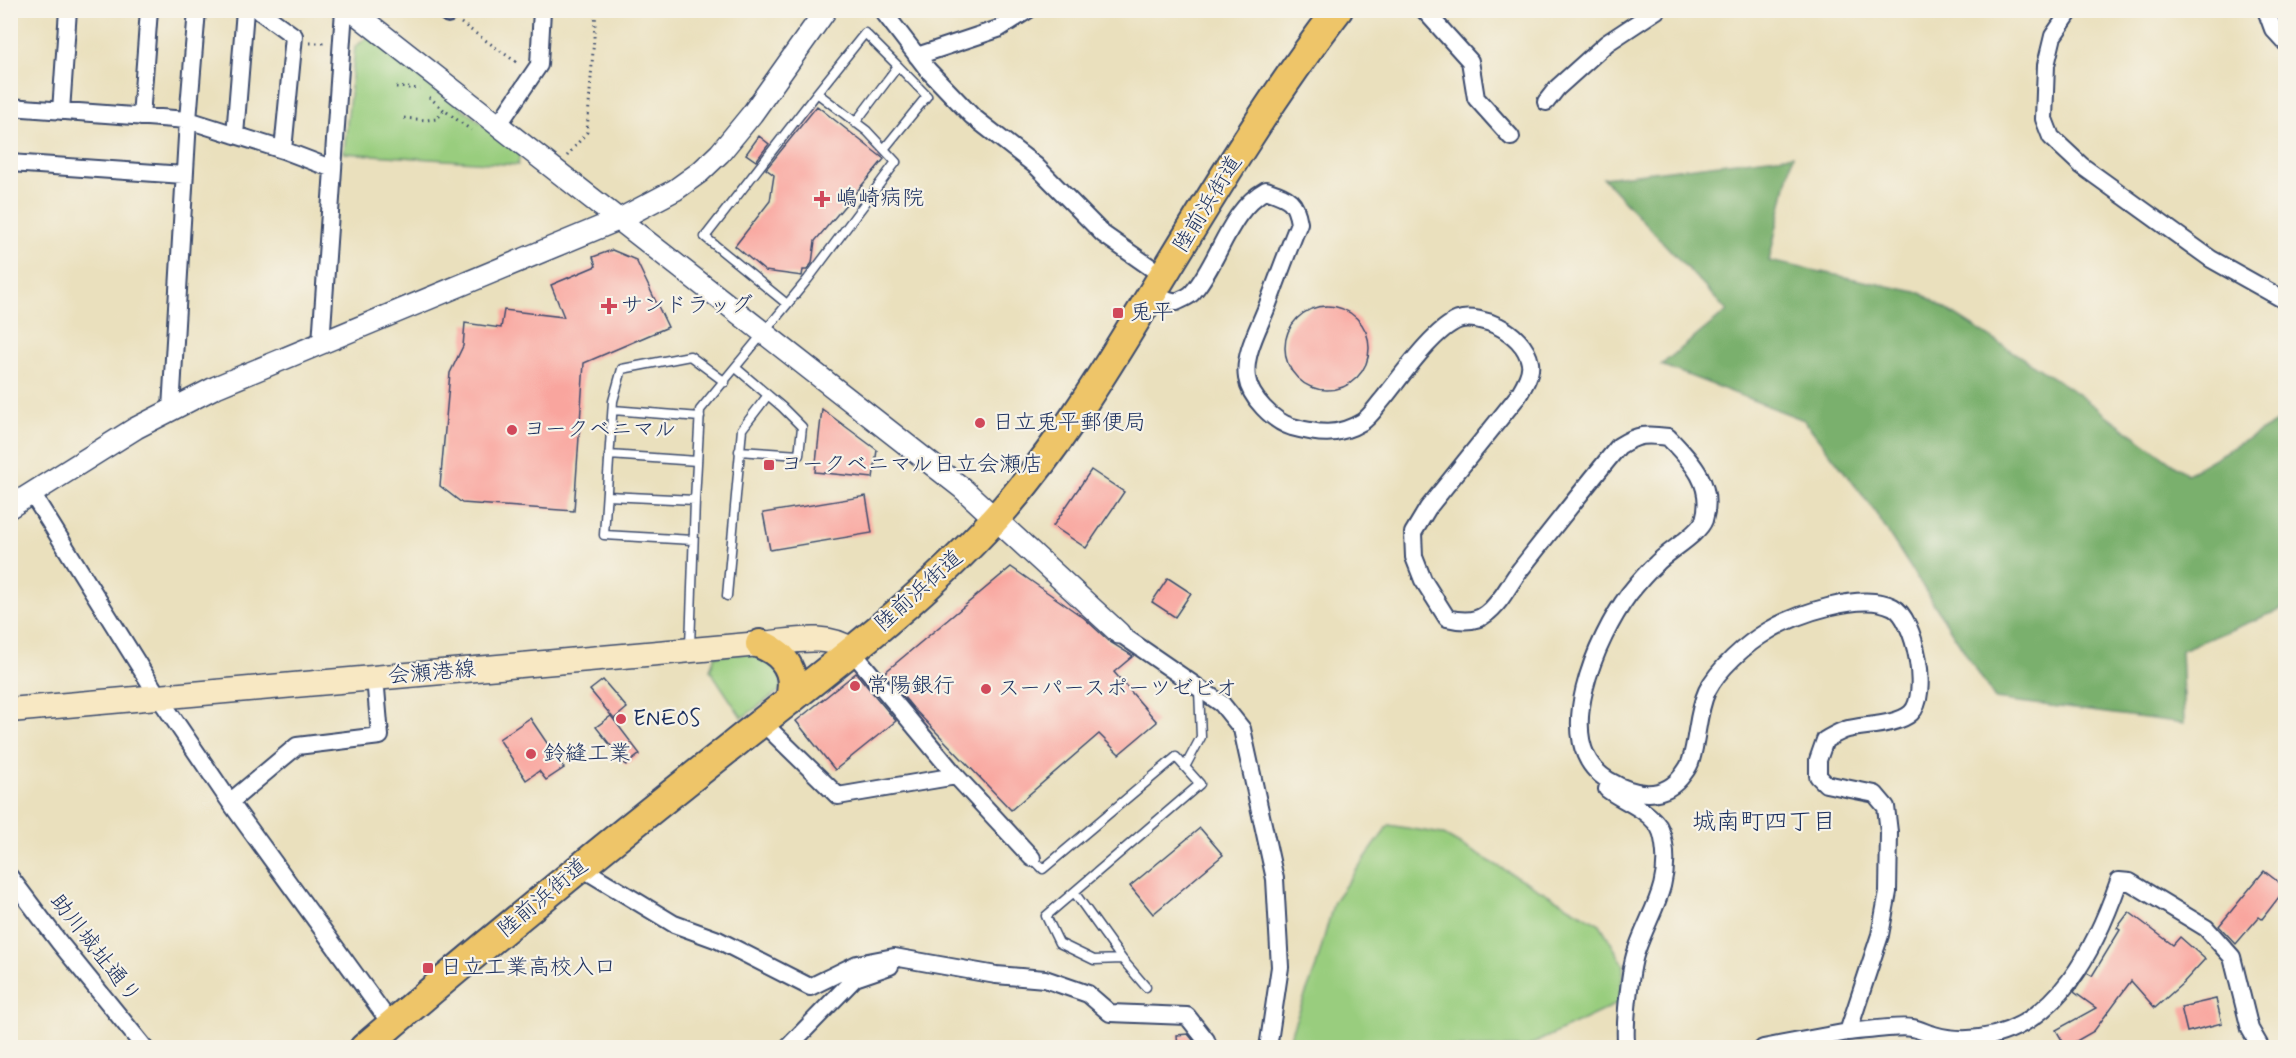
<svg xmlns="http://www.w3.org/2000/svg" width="2296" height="1058" font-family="Mynerve,'Klee One',sans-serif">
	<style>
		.green { fill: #99cd7e; stroke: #5a7e6e; stroke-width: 1.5 }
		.forest { fill: #7ab06d; stroke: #4a7066; stroke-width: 1.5 }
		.building { fill: #f9a59e }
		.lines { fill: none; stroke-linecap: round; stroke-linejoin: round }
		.service-casing { stroke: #3a4a6c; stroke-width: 11 }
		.minor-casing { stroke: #3a4a6c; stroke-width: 20 }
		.tertiary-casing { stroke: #3a4a6c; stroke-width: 24 }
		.secondary-casing { stroke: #3a4a6c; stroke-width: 27 }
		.trunk-casing { stroke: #3a4a6c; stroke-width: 32 }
		.path { stroke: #3a4a6c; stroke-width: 3; stroke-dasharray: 1.5 4.5; stroke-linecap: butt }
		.service { stroke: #fff; stroke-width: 8 }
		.minor { stroke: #fff; stroke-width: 16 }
		.tertiary { stroke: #fff; stroke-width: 21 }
		.secondary { stroke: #f8e8c3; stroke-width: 24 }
		.trunk { stroke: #eec569; stroke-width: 28 }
		.poi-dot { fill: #d1495b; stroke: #f7f3e8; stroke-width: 2 }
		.labels { text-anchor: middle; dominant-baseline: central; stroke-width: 4.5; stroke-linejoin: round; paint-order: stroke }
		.poi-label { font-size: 22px; fill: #1b2f5e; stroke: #f7f3e8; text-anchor: start }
		.street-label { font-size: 22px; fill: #1b2f5e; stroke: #f7f3e8 }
		.neighbourhood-label { font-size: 24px; fill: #1b2f5e; stroke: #f7f3e8 }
	</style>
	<rect width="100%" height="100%" fill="#f7f3e8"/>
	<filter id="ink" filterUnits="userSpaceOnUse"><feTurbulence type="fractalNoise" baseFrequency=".0167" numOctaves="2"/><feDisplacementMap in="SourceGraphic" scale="12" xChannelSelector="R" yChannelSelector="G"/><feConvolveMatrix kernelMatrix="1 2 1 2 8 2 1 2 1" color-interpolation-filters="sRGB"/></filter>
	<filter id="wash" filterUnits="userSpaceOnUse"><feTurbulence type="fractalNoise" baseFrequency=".008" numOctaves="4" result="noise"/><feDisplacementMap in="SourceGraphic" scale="24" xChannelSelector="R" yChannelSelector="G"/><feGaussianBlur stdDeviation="1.35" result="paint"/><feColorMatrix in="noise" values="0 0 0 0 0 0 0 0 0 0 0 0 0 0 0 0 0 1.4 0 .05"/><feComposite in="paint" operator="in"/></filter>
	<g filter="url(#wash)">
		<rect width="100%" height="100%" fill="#eae0bd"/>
		<path class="green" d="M369,36L520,153L518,165L344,153L355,47Z
			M760,652L779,670L782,689L742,718L710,670L715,656Z
			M1389,825L1442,834L1600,924L1624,965L1619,1003L1526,1047L1288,1048L1292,1030L1316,967L1334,901Z"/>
		<path class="forest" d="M1793,155L1769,261L1921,293L2068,387L2187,474L2285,417V608L2181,650L2184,723L1995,699L1871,506L1804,420L1661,365L1727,311L1603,178Z"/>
		<g id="blocks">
			<path class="building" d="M817,106L884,159L815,241L812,263L807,270H803L802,276L765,271L735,246L770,201L774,175L766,169Z
				M759,136L769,144L756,161L746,154Z
				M612,250L636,260L668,327L584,363L574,511L462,503L440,486L450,373L463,346L465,323L501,328L504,310L564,317L551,285L596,266L593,257Z
				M1285 348a42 42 0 1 1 84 0a42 42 0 1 1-84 0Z
				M822,409L877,450L873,478L815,472Z
				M1091,470L1124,492L1086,548L1053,526Z
				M866,496L872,533L770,550L763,513Z
				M1011,567L1084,618L1110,642L1133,656L1114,672L1157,722L1119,754L1099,734L1011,810L913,708L884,673Z
				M1168,578L1191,593L1175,617L1152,602Z
				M856,673L896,721L835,770L796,721Z
				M603,680L627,708L614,719L590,690Z
				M611,716L640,754L626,765L596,727Z
				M530,718L564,768L546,780L539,771L526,780L499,739Z
				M1200,828L1223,855L1153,914L1130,886Z
				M2264,871L2286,888L2262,919L2259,917L2236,944L2219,926Z
				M2129,912L2173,945L2180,937L2205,959L2183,983L2155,1008L2131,981L2094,1031L2066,1047L2056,1030L2096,1008L2074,992L2087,973L2092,976L2120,930L2117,928Z
				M2216,999L2222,1023L2187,1032L2181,1007Z
				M1188,1034L1193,1040V1047H1178L1177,1035Z"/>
		</g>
	</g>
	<g filter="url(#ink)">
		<use href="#blocks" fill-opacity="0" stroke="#3a4a6c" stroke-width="1.5"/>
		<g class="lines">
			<g class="service-casing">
				<path id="service" d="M817,93L865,33L898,66L855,123
					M884,149L927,96L898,66
					M736,368L782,407L802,427L799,455L739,451
					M613,410L700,417
					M609,455L697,461
					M607,496L695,500
					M693,540L604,535L613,401L622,369L690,356L725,382
					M727,596L742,429L768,395
					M690,647L695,500L700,410L808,279L896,162L867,131L817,93L705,237L787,304
					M1185,767L1201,737L1199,690
					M1032,858L1043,869L1176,757L1200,784L1046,916L1059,943L1094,960L1122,959L1074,892
					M1122,959L1146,987"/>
			</g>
			<g class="minor-casing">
				<path id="minor" d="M197,10L188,120L283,150L333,169
					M258,10L294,36L283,150
					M444,10L448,14L449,10
					M882,10L928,70L972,116L1036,166L1103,234L1163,276
					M1424,10L1470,61L1476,98L1511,137
					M2071,10L2053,36L2046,65L2044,119L2051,137L2082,166L2211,259L2286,301
					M2266,10L2273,29L2286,43
					M917,56L998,29L1028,10
					M1546,102L1557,88L1607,43L1657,10
					M10,107L188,120L171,409
					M61,111L68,10
					M141,117L149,10
					M499,124L539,65L542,10
					M235,135L245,10
					M10,163L184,175
					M1151,295L1176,302C1182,299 1189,297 1193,292C1220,261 1228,211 1266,190C1288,198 1295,199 1299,223C1288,250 1278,277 1268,304C1260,326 1243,354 1247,378C1250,398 1273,421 1292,427C1318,434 1337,437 1362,422C1370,417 1376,407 1383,399C1401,377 1433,330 1458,320C1470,316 1487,321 1498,326C1512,333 1527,346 1530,363C1532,374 1523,387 1518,396L1428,508L1413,533L1414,557L1423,580L1447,618C1459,621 1475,623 1486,614C1501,603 1509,584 1520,570C1553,528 1585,487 1619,446C1638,434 1646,434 1668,437C1690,460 1715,484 1704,520C1699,534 1667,552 1656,564C1646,573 1637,584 1629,594C1598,636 1548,744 1608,780C1635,796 1665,801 1684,773C1687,769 1690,764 1691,760C1698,737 1697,713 1707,691C1718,669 1746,644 1768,631C1796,614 1862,591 1893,607C1915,618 1930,695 1911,713C1898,725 1865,725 1848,729C1840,731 1832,736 1825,740L1818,760V776L1826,784L1875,794L1886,807L1889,832L1888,892L1880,935L1848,1032C1862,1031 1901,1025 1912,1028C1920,1029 1927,1034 1934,1035C1948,1039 1966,1040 1980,1038C2058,1027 2096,947 2119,881L2130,882L2206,928L2232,957L2250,1029L2261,1048
					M321,343L344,10
					M31,492L158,696L230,802L391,1024
					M1119,633L1222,704L1242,729L1275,879L1280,967L1268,1048
					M851,650L956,776L1032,858
					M762,722L838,796L956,776
					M1607,789C1623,801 1643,807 1656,823C1661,828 1663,837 1664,844C1671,888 1649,913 1636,952C1630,969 1623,1032 1627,1048
					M230,802L297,746L380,736L375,677
					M580,867L674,924L718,940L810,987L857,964L894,957L996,975L1045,979L1088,994L1110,1013L1187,1016L1206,1040L1209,1048
					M10,877L59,942L145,1048
					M787,1048L855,978L890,966
					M1763,1048L1848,1032"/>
			</g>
			<g class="tertiary-casing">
				<path id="tertiary" d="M351,10L962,488L1119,633
					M10,507L136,428L216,387L620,219L675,190L700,172L720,153L752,114L826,10"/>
			</g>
			<g class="secondary-casing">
				<path id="secondary" d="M10,710L760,644C789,642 827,632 851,650"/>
			</g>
			<g class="trunk-casing">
				<path id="trunk" d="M760,644C786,654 798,674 789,701
					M364,1048C485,944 608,844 733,745C823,673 917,605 995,519C1055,453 1102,376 1148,300C1208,202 1267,102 1338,10"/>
			</g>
			<path class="path" d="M461,23L519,64
				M310,43H324
				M396,87L420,89
				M429,97L444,110
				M404,118L426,120L437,119L444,110L471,130
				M567,156L587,132L596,10"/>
			<use href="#service" class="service"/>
			<use href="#minor" class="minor"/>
			<use href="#tertiary" class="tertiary"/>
			<use href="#secondary" class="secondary"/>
			<use href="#trunk" class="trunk"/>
		</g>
	</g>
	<g class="poi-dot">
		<path d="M819 190h6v6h6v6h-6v6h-6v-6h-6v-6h6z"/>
		<path d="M606 297h6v6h6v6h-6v6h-6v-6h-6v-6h6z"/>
		<rect x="1112" y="307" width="12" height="12" rx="3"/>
		<circle cx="980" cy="423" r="6"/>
		<circle cx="512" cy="430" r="6"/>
		<rect x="763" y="459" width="12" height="12" rx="3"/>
		<circle cx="855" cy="686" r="6"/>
		<circle cx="986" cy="689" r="6"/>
		<circle cx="621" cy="719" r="6"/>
		<circle cx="531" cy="754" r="6"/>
		<rect x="422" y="962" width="12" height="12" rx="3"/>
	</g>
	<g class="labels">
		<g class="poi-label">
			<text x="836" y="199">嶋崎病院</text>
			<text x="621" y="306">サンドラッグ</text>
			<text x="1130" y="313">兎平</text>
			<text x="992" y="423">日立兎平郵便局</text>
			<text x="524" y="430">ヨークベニマル</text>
			<text x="781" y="465">ヨークベニマル日立会瀬店</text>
			<text x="867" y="686">常陽銀行</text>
			<text x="998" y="689">スーパースポーツゼビオ</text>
			<text x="633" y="719">ENEOS</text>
			<text x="543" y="754">鈴縫工業</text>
			<text x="440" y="968">日立工業高校入口</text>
		</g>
		<g class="street-label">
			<text transform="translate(1208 204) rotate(-58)">陸前浜街道</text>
			<text transform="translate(919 591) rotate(-42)">陸前浜街道</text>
			<text transform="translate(432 673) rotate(-5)">会瀬港線</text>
			<text transform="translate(543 898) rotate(-40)">陸前浜街道</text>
			<text transform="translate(95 949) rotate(52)">助川城址通り</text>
		</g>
		<g class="neighbourhood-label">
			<text x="1764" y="822">城南町四丁目</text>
		</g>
	</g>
	<rect width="2296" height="1058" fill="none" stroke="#f7f3e8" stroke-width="36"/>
</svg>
